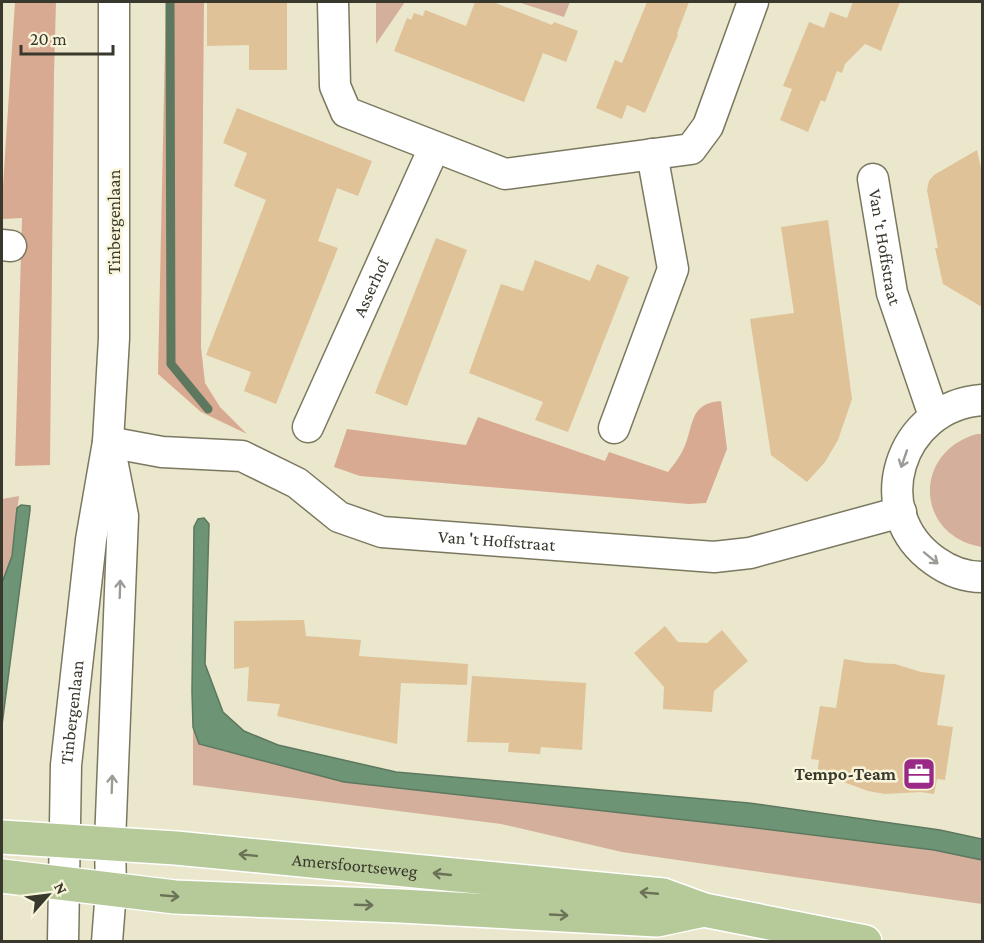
<svg xmlns="http://www.w3.org/2000/svg" width="984" height="943" font-family="'Crimson Pro',serif">
	<style>
		.green { fill: #d4b09c }
		.forest { fill: #d8aa91 }
		.water { fill: #6c9475; stroke: #5d785f; stroke-width: 1.5 }
		.lines { fill: none; stroke-linecap: round; stroke-linejoin: round }
		.stream { stroke: #5d785f; stroke-width: 9 }
		.building { fill: #dfc298 }
		.minor-casing { stroke: #7b7860; stroke-width: 33 }
		.major-casing { stroke: #fff; stroke-width: 36 }
		.minor { stroke: #fff; stroke-width: 30 }
		.major { stroke: #b6c998; stroke-width: 33 }
		.oneway { stroke: #9c9c96 }
		.oneway2 { stroke: #6b7258 }
		.labels { text-anchor: middle; dominant-baseline: central; stroke-width: 5; stroke-linejoin: round; paint-order: stroke }
		.street-label { font-size: 18px; fill: #39382d; stroke: #f8f4d9 }
		.poi-label { font-size: 18px; font-weight: bold; fill: #39382d; stroke: #f8f4d9; text-anchor: end }
	</style>
	<rect width="100%" height="100%" fill="#ebe7cc"/>
	<path class="green" d="M376,2H405L376,44Z
		M518,2H570L564,17Z
		M977,434H982V547C915,536 912,452 977,434Z
		M19,496L12,557L2,583V499Z
		M193,727L199,744L344,782L748,827L934,850L982,860V904L622,852L501,824L193,785Z"/>
	<path class="forest" d="M15,2H56L54,74L50,465L15,466L22,218L2,219V201Z
		M166,2H204L201,347L205,383L220,407L247,434L201,412L158,374Z
		M721,401L727,449L706,503L689,504L360,476L334,467L347,429L466,445L478,417L605,461L609,452L668,472C673,466 678,459 682,452C695,428 687,403 721,401Z"/>
	<path class="water" d="M21,505L30,506V510L2,725V583L12,556L17,508Z
		M204,518L209,524L205,664L223,712L244,731L278,745L396,772L749,803L940,830L982,839V860L934,850L748,827L344,782L199,744L193,727L192,692L194,527L198,519Z"/>
	<g class="lines">
		<path class="stream" d="M170,2L171,364L208,409"/>
	</g>
	<path class="building" d="M207,2H287V70H249V45L207,46Z
		M475,2H493L552,25L554,22L578,31L566,62L543,53L524,102L394,51L407,18L411,20L414,13L423,16L425,10L466,26Z
		M647,2H689L677,34L678,35L645,113L627,105L622,119L596,108L615,60L622,63Z
		M853,2H900L881,51L865,44L845,64L842,73L837,71L825,102L821,100L808,132L780,120L792,89L783,86L809,22L824,28L830,12L847,18Z
		M237,108L372,161L358,196L337,188L318,241L338,248L276,404L244,391L251,372L206,355L266,200L234,186L247,153L223,143Z
		M977,150L982,172V307L943,284L935,248H938L927,190L929,181L934,175Z
		M828,220L852,399L838,440L825,462L807,482L771,455L750,319L794,313L781,227Z
		M436,238L467,250L407,406L375,393Z
		M535,260L590,281L597,264L629,277L568,432L535,420L543,402L469,373L501,284L523,291Z
		M304,620L306,636L361,640L359,656L468,664L467,685L401,683L397,744L277,716L280,704L247,701L249,667L234,669V621Z
		M665,626L678,642L707,643L722,630L748,661L714,691L712,712L663,709L664,687L634,653Z
		M844,659L868,663L895,664L921,672L945,675L937,725L953,727L945,780L937,779L934,794L921,792L885,794L868,791L830,777L817,775L819,760L811,759L820,706L836,708Z
		M472,676L586,683L582,750L541,747L540,754L508,752L509,743L467,742Z"/>
	<g class="lines">
		<g class="minor-casing">
			<g id="minor">
				<path d="M333,2L335,86L346,112L505,174L691,149L708,126L753,2"/>
				<path id="s1" d="M873,179L892,293L934,416"/>
				<path d="M2,245L11,246"/>
				<path d="M982,400C899,406 865,512 935,561C949,571 966,577 982,577"/>
				<path id="s2" d="M308,427L434,148"/>
				<path d="M614,428L673,269L652,154"/>
				<path id="s3" d="M108,442L162,452L242,456L297,483L339,517L382,532L714,557L750,553L901,512"/>
				<path id="s4" d="M63,942L66,765L91,540L108,442L114,338V2"/>
				<path d="M107,942L111,890L110,842L123,516L112,460"/>
			</g>
		</g>
		<g class="major-casing">
			<g id="major">
				<path id="s5" d="M2,837L176,848L663,895L704,910L865,942"/>
				<path d="M2,876L175,897L401,906L657,920L704,910"/>
			</g>
		</g>
		<use href="#minor" class="minor"/>
		<use href="#major" class="major"/>
	</g>
	<defs><path id="oneway-shaft" d="M-6 0H5M1.5-3L5.5 0L1.5 3" fill="none" stroke-width="1.6" stroke-linecap="round" stroke-linejoin="round" transform="scale(1.5)"/></defs>
	<g class="oneway">
		<use href="#oneway-shaft" transform="translate(904 459) rotate(109)"/>
		<use href="#oneway-shaft" transform="translate(931 558) rotate(39)"/>
		<use href="#oneway-shaft" transform="translate(120 589) rotate(-88)"/>
		<use href="#oneway-shaft" transform="translate(112 784) rotate(-88)"/>
	</g>
	<g class="oneway2">
		<use href="#oneway-shaft" transform="translate(248 855) rotate(-174)"/>
		<use href="#oneway-shaft" transform="translate(442 874) rotate(-174)"/>
		<use href="#oneway-shaft" transform="translate(649 893) rotate(-175)"/>
		<use href="#oneway-shaft" transform="translate(170 896) rotate(5)"/>
		<use href="#oneway-shaft" transform="translate(364 905) rotate(2)"/>
		<use href="#oneway-shaft" transform="translate(559 915) rotate(3)"/>
	</g>
	<defs>
		<g id="office-square" transform="scale(1.725)"><rect x="-9" y="-9" width="18" height="18" rx="4" fill="#9a2886" stroke="#f8f4d9"/><path d="M-6-3h4V-5.5h4V-3h4V5H-6ZM-1-4.5V-3h2v-1.5ZM-6 0V1H6V0Z" fill="#fff"/></g>
	</defs>
	<g fill-rule="evenodd">
		<use href="#office-square" x="919" y="774"/>
	</g>
	<g class="labels">
		<g class="street-label">
			<text transform="translate(114 222) rotate(-90)">Tinbergenlaan</text>
			<text stroke="none"><textPath href="#s1" startOffset="69">Van 't Hoffstraat</textPath></text>
			<text stroke="none"><textPath href="#s2" startOffset="153">Asserhof</textPath></text>
			<text stroke="none"><textPath href="#s3" startOffset="411">Van 't Hoffstraat</textPath></text>
			<text stroke="none"><textPath href="#s4" startOffset="230">Tinbergenlaan</textPath></text>
			<text stroke="none"><textPath href="#s5" startOffset="354">Amersfoortseweg</textPath></text>
		</g>
		<g class="poi-label">
			<text x="896" y="774">Tempo-Team</text>
		</g>
	</g>
	<rect width="984" height="943" fill="none" stroke="#39382d" stroke-width="6"/>
	<g transform="translate(48 895) rotate(62)" stroke="#f8f4d9" stroke-width="4.5" paint-order="stroke">
	<path d="M0-4.5L10 22L0 15L-10 22Z" fill="#39382d"/>
	<text y="-9" font-size="16" font-weight="bold" text-anchor="middle" fill="#39382d">N</text>
	</g>
	<path d="M21 45v9h92v-9" fill="none" stroke="#39382d" stroke-width="3"/>
	<text x="30" y="45" font-size="18" fill="#39382d" stroke="#f8f4d9" stroke-width="4.5" paint-order="stroke">20 m</text>
</svg>
